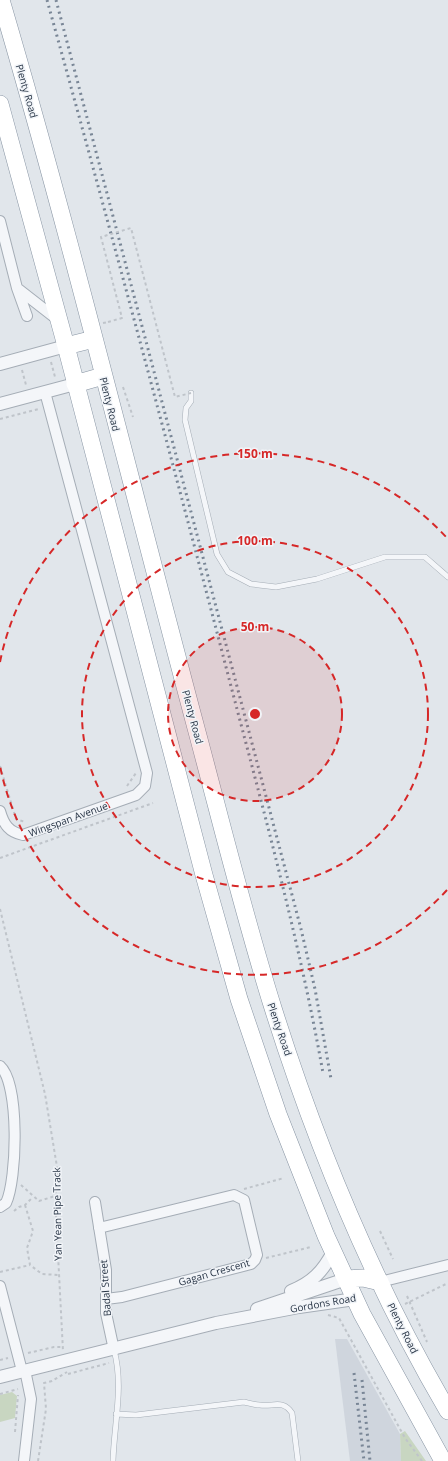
<svg xmlns="http://www.w3.org/2000/svg" width="448" height="1461" font-family="'Open Sans',sans-serif">
	<style>
		.built { fill: #cfd5dd }
		.green { fill: #c8d6c1 }
		.lines { fill: none; stroke-linecap: round; stroke-linejoin: round }
		.service-casing { stroke: #a5adb6; stroke-width: 6 }
		.minor-casing { stroke: #a5adb6; stroke-width: 12 }
		.tertiary-casing { stroke: #a5adb6; stroke-width: 14 }
		.trunk-casing { stroke: #8794a3; stroke-width: 18 }
		.path { stroke: #bfc4ca; stroke-width: 2; stroke-dasharray: 3 3; stroke-linecap: butt }
		.service { stroke: #f4f6f9; stroke-width: 5 }
		.minor { stroke: #f4f6f9; stroke-width: 10 }
		.tertiary { stroke: #f4f6f9; stroke-width: 12 }
		.trunk { stroke: #fff; stroke-width: 17 }
		.rail { stroke: #798696; stroke-width: 3; stroke-dasharray: 2 4; stroke-linecap: butt }
		.path-bridge { stroke: #bfc4ca; stroke-width: 2; stroke-dasharray: 3 3; stroke-linecap: butt }
		.ring { fill: none; stroke: #d62828; stroke-width: 2; stroke-dasharray: 7 5 }
		.labels { text-anchor: middle; dominant-baseline: central; stroke-width: 3; stroke-linejoin: round; paint-order: stroke }
		.street-label { font-size: 10px; fill: #273445; stroke: #f1f4f8 }
		.centre { fill: #d62828; stroke: #f1f4f8; stroke-width: 2 }
		.ring-label { font-size: 12px; text-anchor: middle; font-weight: bold; fill: #d62828; stroke: #f1f4f8; stroke-width: 3; stroke-linejoin: round; paint-order: stroke }
	</style>
	<rect width="100%" height="100%" fill="#e1e6eb"/>
	<path class="built" d="M335,1339H347L400,1434L401,1461H350Z"/>
	<path class="green" d="M12,1392L17,1396L15,1418L0,1422V1395Z
		M405,1431L426,1461H401L400,1434Z"/>
	<g class="lines">
		<g class="service-casing">
			<path id="service" d="M191,393V401L186,408L185,420L217,554L228,572L251,584L276,587L317,579L385,557H425L448,577
				M116,1414L136,1415L244,1402C249,1403 254,1405 260,1405C273,1407 283,1399 292,1413L298,1461
				M113,1461C114,1424 124,1386 114,1350"/>
		</g>
		<g class="minor-casing">
			<path id="minor" d="M0,221L17,288L27,316
				M17,288L58,320
				M0,811C4,825 9,832 23,835L136,795L145,786L147,773L45,392
				M0,1066C20,1084 17,1180 6,1203L0,1207
				M95,1202L106,1270V1313L114,1350
				M99,1228L234,1195L244,1200L257,1255L255,1260L251,1264L122,1297L106,1299
				M380,1282L448,1265
				M0,1286L22,1371
				M24,1461L31,1399L25,1370"/>
		</g>
		<g class="tertiary-casing">
			<path id="tertiary" d="M0,364L66,346
				M0,404L75,384
				M291,1291C312,1283 323,1271 333,1252
				M257,1309L346,1279
				M0,1377L216,1323L299,1307L355,1299"/>
		</g>
		<g class="trunk-casing">
			<path id="trunk" d="M1,0C72,241 131,485 196,728C221,821 244,916 273,1008C317,1148 374,1285 448,1411
				M0,104L66,346L204,875L239,999L278,1114L326,1236L362,1314L443,1461
				M66,346L94,339
				M75,384L103,376
				M346,1279L363,1278L380,1282"/>
		</g>
		<path class="path" d="M103,323L108,322
			M51,362L55,377
			M22,370L26,385
			M123,387L133,417
			M0,419L39,409
			M0,766L16,819L25,822
			M127,786L136,773
			M0,858L153,803
			M0,909L45,1094L58,1173L55,1196L63,1351
			M21,1185L39,1201L55,1196
			M244,1189L284,1178
			M25,1205L33,1231L27,1248L30,1265L42,1274L58,1275
			M14,1211L19,1207L25,1205L33,1197
			M380,1231L393,1259
			M266,1258L311,1247
			M0,1272L30,1265
			M407,1296L427,1342
			M405,1304L448,1283
			M328,1315L339,1318L405,1438L422,1461
			M28,1353L54,1347H62
			M0,1360L8,1358
			M68,1374L109,1363
			M0,1394L18,1389
			M15,1432L18,1395
			M38,1461L46,1409L44,1383L52,1381L67,1372"/>
		<use href="#service" class="service"/>
		<use href="#minor" class="minor"/>
		<use href="#tertiary" class="tertiary"/>
		<use href="#trunk" class="trunk"/>
		<path class="rail" d="M47,0C106,213 163,426 219,640C256,784 297,927 323,1073
			M56,0L301,929L315,989L331,1079
			M354,1373L364,1461
			M362,1380L370,1461"/>
		<path class="path-bridge" d="M108,322L122,318L101,237L131,228L175,397L191,393"/>
	</g>
	<circle cx="255" cy="714" r="87" fill="#d62828" fill-opacity=".12"/>
	<g class="ring">
		<circle cx="255" cy="714" r="87"/>
		<circle cx="255" cy="714" r="173"/>
		<path d="M447 890A260 260 0 0 1 0 766M0 662A260 260 0 0 1 447 538"/>
	</g>
	<g class="labels">
		<g class="street-label">
			<text transform="translate(27 91) rotate(74)">Plenty Road</text>
			<text transform="translate(110 404) rotate(76)">Plenty Road</text>
			<text transform="translate(193 717) rotate(75)">Plenty Road</text>
			<text transform="translate(68 819) rotate(-20)">Wingspan Avenue</text>
			<text transform="translate(280 1029) rotate(71)">Plenty Road</text>
			<text transform="translate(57 1214) rotate(-91)">Yan Yean Pipe Track</text>
			<text transform="translate(214 1272) rotate(-16)">Gagan Crescent</text>
			<text transform="translate(105 1288) rotate(-94)">Badal Street</text>
			<text transform="translate(323 1303) rotate(-10)">Gordons Road</text>
			<text transform="translate(403 1328) rotate(63)">Plenty Road</text>
		</g>
	</g>
	<circle cx="255" cy="714" r="6" class="centre"/>
	<g class="ring-label">
		<text x="255" y="458">150 m</text>
		<text x="255" y="545">100 m</text>
		<text x="255" y="631">50 m</text>
	</g>
</svg>
